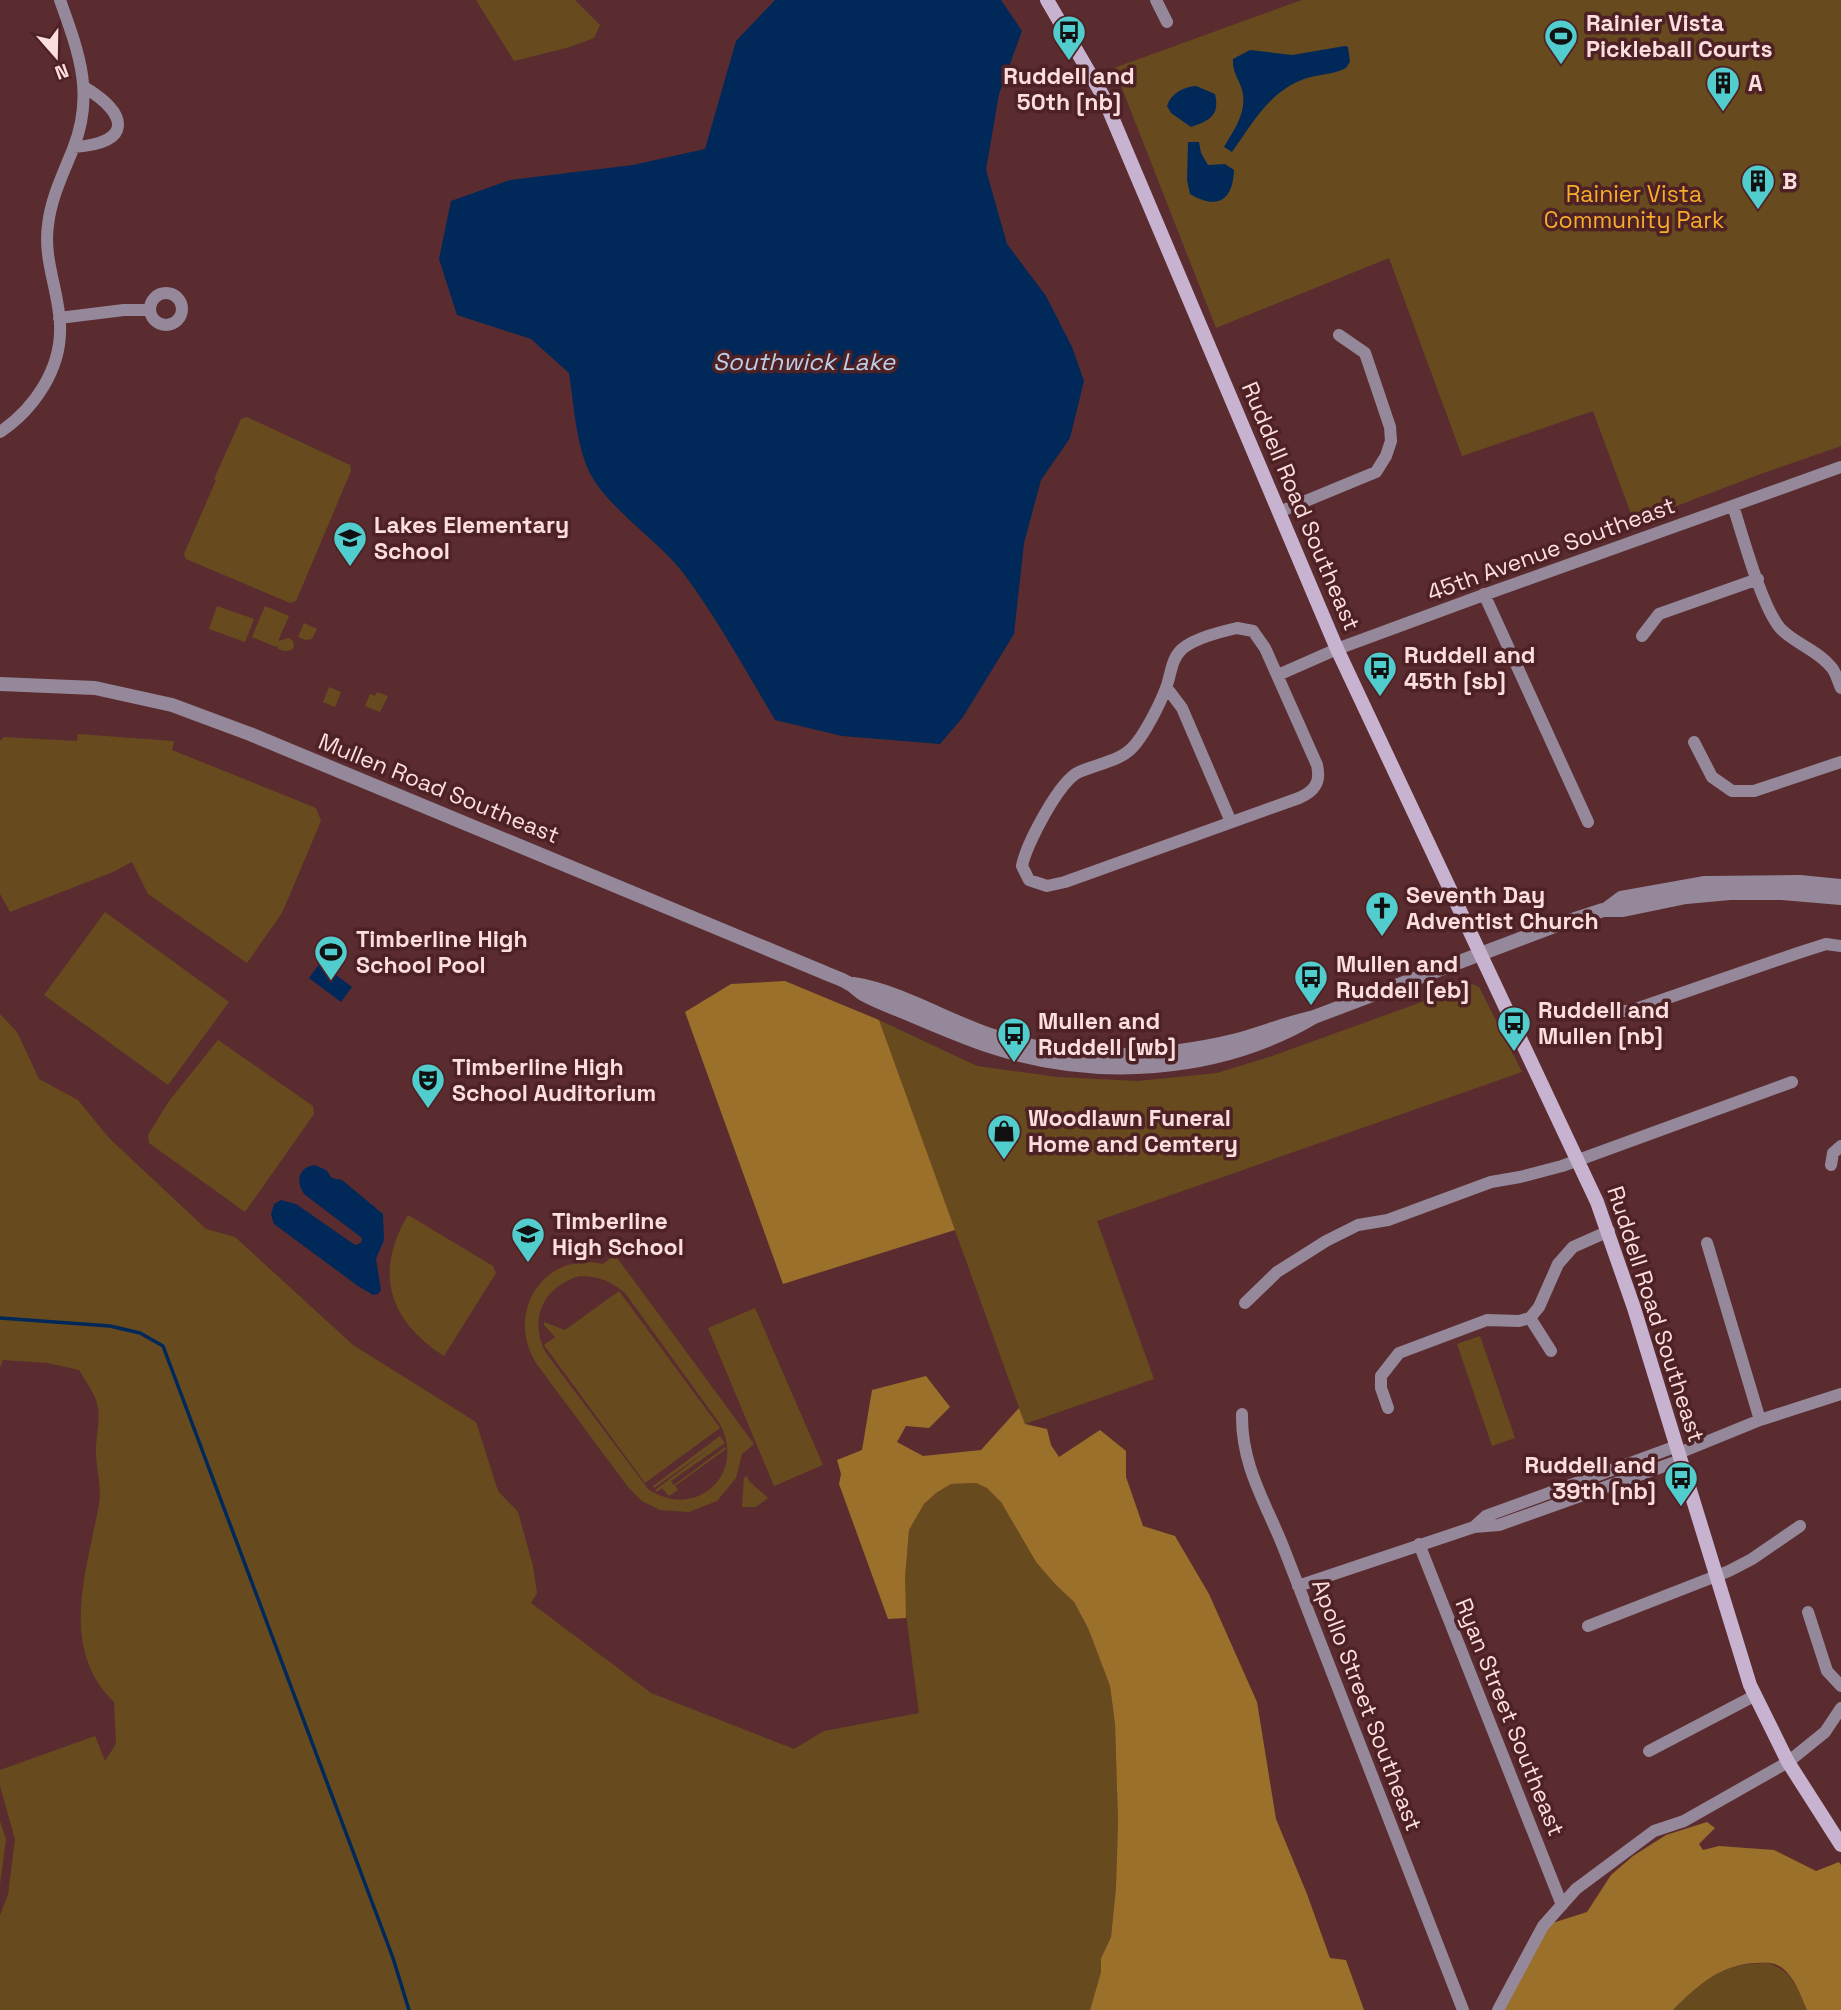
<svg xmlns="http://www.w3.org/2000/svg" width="1841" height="2010" font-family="'Space Grotesk',sans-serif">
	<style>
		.green { fill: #674b1f; fill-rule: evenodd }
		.forest { fill: #9a702b }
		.water { fill: #002859 }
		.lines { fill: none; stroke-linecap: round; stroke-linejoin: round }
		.stream { stroke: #002859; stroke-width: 3.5 }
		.minor { stroke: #95889a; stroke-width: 12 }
		.tertiary { stroke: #95889a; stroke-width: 14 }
		.secondary { stroke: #c7b3cf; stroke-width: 14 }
		.labels { text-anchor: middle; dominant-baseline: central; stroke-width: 7; stroke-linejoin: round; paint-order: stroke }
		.poi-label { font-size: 23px; font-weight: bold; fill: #fcdedf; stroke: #4e2125; text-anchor: start }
		.park-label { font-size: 23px; fill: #f7ae2a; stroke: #4e2125 }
		.street-label { font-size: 23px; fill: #fcdedf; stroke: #4e2125 }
		.water-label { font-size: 24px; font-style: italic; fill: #bdcfe7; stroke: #4e2125 }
	</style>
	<rect width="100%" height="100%" fill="#5a2c2f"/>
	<path class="green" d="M476,0H575L600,25L594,38L570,47L514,61Z
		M1302,0H1841V446L1758,475L1634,522L1593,411L1462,456L1389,258L1216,328L1114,68Z
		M247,417L350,465L351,471L296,601L290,603L186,559L184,554L216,480L214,479L241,419Z
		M217,606L254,619L245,642L209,629Z
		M265,606L289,616L278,641L289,638L293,641L294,646L292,650L284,651L278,649L277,645L276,647L252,637Z
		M304,623L317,629L312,639L306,640L298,637Z
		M329,687L341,692L335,707L323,702Z
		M377,692L388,696L380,712L365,706L370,694L375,696Z
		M78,734L174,741L172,750L316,808L321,821L282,913L247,963L148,894L132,862L113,872L10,912L0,894V741L4,737L77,741Z
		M105,912L229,1002L168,1085L44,995Z
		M1472,984L1479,987L1522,1072L1097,1221L1154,1379L1025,1424L879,1020L977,1066L1057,1077L1138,1081L1217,1073L1269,1057Z
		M0,1014L17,1032L39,1079L78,1100L109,1138L206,1229L235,1237L353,1345L476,1422L498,1491L518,1512L533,1566L537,1593L531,1603L651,1693L794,1749L824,1731L919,1713L905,1607V1578L909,1530L924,1504L936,1493L951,1484L976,1483L987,1488L1001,1502L1036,1562L1055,1584L1074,1602L1088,1628L1110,1686L1115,1724L1118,1822L1116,1887L1111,1937L1101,1957V1972L1090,2010H0V1915L8,1895L15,1839L0,1786V1770L95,1736L105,1761L116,1744L114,1702C58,1647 87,1572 99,1504C102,1488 96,1468 96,1451C96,1437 101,1417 97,1403C94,1392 85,1380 79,1370L48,1363L3,1360L0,1368Z
		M218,1040L313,1106L314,1114L245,1212L149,1143L148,1135L169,1101Z
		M408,1215L493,1266L496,1273L444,1356C388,1320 374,1272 408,1215Z
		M615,1255L754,1444L742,1454L736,1478L717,1501L689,1512L660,1510L642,1501L628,1487L536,1363C505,1313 543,1251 603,1264ZM580,1276C598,1276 611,1281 625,1293L720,1424C747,1475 695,1521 648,1489L546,1353C528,1320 543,1286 580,1276Z
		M619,1291L720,1428L645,1483L544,1345L555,1337L544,1325V1322L565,1330Z
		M755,1308L823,1465L774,1486L708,1328Z
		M1480,1336L1515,1438L1492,1446L1457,1344Z
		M720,1436L725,1443L671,1481L674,1485L725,1447L726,1449L675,1486L678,1490L669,1496L662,1488L657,1492L655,1490L712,1447L654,1488L653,1486Z
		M747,1476L749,1481L768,1498L756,1507H742L744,1478Z
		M0,1821L6,1839L0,1884Z
		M1765,1963C1790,1967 1798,1988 1807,2010H1673C1705,1978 1718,1965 1765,1963Z"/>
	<path class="forest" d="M785,981L879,1020L955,1230L783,1284L685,1012L731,984Z
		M926,1376L950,1407L929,1428L906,1426L897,1442L923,1456L981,1450L1019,1408L1025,1424L1047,1429L1051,1445L1059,1457L1100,1430L1126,1451V1477L1143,1526L1175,1536L1209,1594L1257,1702L1276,1819L1307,1894L1330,1958L1346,1960L1364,2010H1090L1101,1972V1958L1111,1937L1116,1887L1118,1822L1115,1724L1110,1686L1088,1628L1074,1602L1055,1584L1036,1562L1001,1502L987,1488L976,1483L951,1484L936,1493L924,1504L909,1530L905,1578L906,1618L888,1619L839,1484L841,1474L837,1460L862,1450L872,1390Z
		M1707,1822L1715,1828L1699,1844L1703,1850L1719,1846L1774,1850L1816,1871L1839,1862L1841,1865V2010H1807C1801,1996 1793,1972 1777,1965C1771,1962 1762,1963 1756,1963C1719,1965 1698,1985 1673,2010H1498L1543,1926L1587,1912L1611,1875L1633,1856L1666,1835Z"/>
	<path class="water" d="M775,0H1001L1022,31L999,94L986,170L1007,244L1046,296L1072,347L1084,381L1070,438L1041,480L1024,543L1014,634L963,717L940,744L842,736L775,720C746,671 718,620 684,574C659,540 603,506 587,467C575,437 574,404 569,373L531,339L457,315L439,259L451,201L510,180L633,165L705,149L736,41Z
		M1345,46L1348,47L1350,62L1346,68C1333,75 1317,74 1304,79C1270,91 1252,124 1232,152L1224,147C1234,130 1248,111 1242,90C1239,79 1232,72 1233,59L1250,50L1292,55Z
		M1196,86L1215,94C1220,115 1210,121 1191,127L1171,113L1167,106C1171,93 1184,87 1196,86Z
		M1188,142H1199L1201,153L1208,165L1225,164L1234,170C1233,201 1217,210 1190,194L1187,180Z
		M320,963L352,987L341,1002L309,978Z
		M315,1165L326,1170L332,1178L342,1180L383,1214L384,1240L376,1259L381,1290L378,1294L373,1295L358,1286L274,1224L271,1215L274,1204L281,1200L296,1204L355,1245L361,1243L362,1238L304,1194C295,1180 299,1167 315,1165Z"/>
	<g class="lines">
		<path class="stream" d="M0,1318L110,1326L140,1333L163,1346L393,1958L409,2010"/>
		<path class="minor" d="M1156,0L1167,22
			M74,147C133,143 129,114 84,87
			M150 309a16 16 0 1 1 32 0a16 16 0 1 1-32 0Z
			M59,318L124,310H149
			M0,432C34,409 62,369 60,325C59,291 43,260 48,225C51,198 63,174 73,149C95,94 79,53 60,0
			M1733,506C1743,536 1761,605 1780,628C1795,644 1818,650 1832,668C1836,673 1838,681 1841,688
			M1279,512L1376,472L1386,456L1391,441L1390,427L1365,353L1339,335
			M1484,594L1588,822
			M1237,628L1253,631L1265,648L1317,765C1321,782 1315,791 1299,798L1065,882L1047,886L1029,880L1022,866C1026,845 1059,781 1079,772C1096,764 1118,762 1132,748C1144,736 1160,704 1166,688C1171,675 1171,659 1182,649C1195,638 1220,632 1237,628Z
			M1642,636L1659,614L1758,579
			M1278,675L1337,649L1478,597L1841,467
			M1167,688L1182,708L1231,822
			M1694,742L1712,777L1732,791H1754L1841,762
			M1607,1011H1630L1798,953L1826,944L1841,946
			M1831,1165L1833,1153L1841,1146
			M1707,1243L1760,1420
			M1245,1303L1277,1272L1326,1241L1358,1225L1388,1220L1491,1182L1520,1177L1562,1166L1792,1082
			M1530,1318L1551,1351
			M1388,1408L1381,1388V1376L1399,1353L1487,1320L1519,1321L1530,1318L1539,1307L1558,1264L1573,1247L1609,1231
			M1242,1414C1241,1468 1268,1506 1286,1554C1344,1707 1405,1858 1463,2010
			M1677,1446L1486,1516L1474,1527L1499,1525L1681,1460
			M1679,1453L1760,1420L1841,1394
			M1419,1544L1562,1905
			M1298,1586L1474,1527
			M1808,1612L1827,1671L1841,1686
			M1588,1626L1729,1571L1752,1559L1800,1526
			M1649,1751L1754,1696
			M1498,2010L1543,1926L1576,1889L1654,1831L1684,1821L1788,1762L1825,1732L1841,1708"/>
		<path class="tertiary" d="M0,684L95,688L172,705L250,734L823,972C831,976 840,978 848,983C854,986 859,992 865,995C877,1002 892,1007 904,1012C932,1024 960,1036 989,1046C1093,1081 1218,1074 1314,1017
			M1605,910L1621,898L1705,883L1800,882L1841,886
			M853,984C900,991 947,1021 993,1036C1073,1061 1156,1060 1237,1040C1263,1033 1287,1023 1314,1017L1560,924L1603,910H1623L1686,897L1730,893H1782L1841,898"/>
		<path class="secondary" d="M1047,0L1103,96L1337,649L1597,1202L1634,1308L1750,1685L1788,1762L1841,1845"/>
	</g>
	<defs>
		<g id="bus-pin" transform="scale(1.75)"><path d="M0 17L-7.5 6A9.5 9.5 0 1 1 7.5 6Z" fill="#52cdce" stroke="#4e2125"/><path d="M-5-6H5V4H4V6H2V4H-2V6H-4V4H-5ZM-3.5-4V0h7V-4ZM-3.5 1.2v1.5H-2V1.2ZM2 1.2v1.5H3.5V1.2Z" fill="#111"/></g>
		<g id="stadium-pin" transform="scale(1.75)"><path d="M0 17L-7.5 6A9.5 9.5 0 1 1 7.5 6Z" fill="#52cdce" stroke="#4e2125"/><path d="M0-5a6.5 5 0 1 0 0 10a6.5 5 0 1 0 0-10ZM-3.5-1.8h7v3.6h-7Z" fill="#111"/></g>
		<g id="building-pin" transform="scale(1.75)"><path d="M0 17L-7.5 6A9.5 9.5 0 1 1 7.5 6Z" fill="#52cdce" stroke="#4e2125"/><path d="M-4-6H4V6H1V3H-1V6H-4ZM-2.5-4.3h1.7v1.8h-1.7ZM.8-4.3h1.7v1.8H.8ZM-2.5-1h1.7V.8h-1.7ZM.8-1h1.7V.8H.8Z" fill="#111"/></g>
		<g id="school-pin" transform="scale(1.75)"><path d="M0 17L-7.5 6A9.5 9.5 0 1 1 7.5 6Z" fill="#52cdce" stroke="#4e2125"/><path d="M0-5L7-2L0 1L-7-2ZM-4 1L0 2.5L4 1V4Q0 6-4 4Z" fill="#111"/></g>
		<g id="church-pin" transform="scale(1.75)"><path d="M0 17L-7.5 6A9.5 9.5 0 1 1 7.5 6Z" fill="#52cdce" stroke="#4e2125"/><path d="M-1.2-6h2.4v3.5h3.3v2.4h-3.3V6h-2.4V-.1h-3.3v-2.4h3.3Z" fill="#111"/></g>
		<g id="theatre-pin" transform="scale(1.75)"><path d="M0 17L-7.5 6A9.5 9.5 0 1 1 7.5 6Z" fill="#52cdce" stroke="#4e2125"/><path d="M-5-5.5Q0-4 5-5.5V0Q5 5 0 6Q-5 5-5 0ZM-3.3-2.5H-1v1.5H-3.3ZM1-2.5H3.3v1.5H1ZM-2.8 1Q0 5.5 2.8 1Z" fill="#111"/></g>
		<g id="shop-pin" transform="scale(1.75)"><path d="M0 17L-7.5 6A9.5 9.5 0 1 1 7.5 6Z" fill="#52cdce" stroke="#4e2125"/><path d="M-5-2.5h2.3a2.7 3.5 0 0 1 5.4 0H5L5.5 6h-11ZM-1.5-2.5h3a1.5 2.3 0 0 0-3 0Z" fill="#111"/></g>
	</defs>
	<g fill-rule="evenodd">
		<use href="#bus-pin" x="1069" y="32"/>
		<use href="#stadium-pin" x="1561" y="36"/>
		<use href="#building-pin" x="1723" y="83"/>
		<use href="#building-pin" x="1758" y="181"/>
		<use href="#school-pin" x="350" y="538"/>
		<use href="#bus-pin" x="1380" y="668"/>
		<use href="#church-pin" x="1382" y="908"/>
		<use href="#stadium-pin" x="331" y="952"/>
		<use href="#bus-pin" x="1311" y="977"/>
		<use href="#bus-pin" x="1514" y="1023"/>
		<use href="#bus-pin" x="1014" y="1034"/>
		<use href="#theatre-pin" x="428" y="1080"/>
		<use href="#shop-pin" x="1004" y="1131"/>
		<use href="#school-pin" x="528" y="1234"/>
		<use href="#bus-pin" x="1681" y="1478"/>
	</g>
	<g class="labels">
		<g class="poi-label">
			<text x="1586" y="23">Rainier Vista<tspan x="1586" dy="26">Pickleball Courts</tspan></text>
			<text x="1069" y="76" text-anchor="middle">Ruddell and<tspan x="1069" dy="26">50th [nb]</tspan></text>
			<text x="1748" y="83">A</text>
			<text x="1782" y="181">B</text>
			<text x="374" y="525">Lakes Elementary<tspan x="374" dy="26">School</tspan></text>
			<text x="1404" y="655">Ruddell and<tspan x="1404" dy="26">45th [sb]</tspan></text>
			<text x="1406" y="895">Seventh Day<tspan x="1406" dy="26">Adventist Church</tspan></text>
			<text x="356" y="939">Timberline High<tspan x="356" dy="26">School Pool</tspan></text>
			<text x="1336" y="964">Mullen and<tspan x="1336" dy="26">Ruddell [eb]</tspan></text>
			<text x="1538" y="1010">Ruddell and<tspan x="1538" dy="26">Mullen [nb]</tspan></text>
			<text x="1038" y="1021">Mullen and<tspan x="1038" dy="26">Ruddell [wb]</tspan></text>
			<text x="452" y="1067">Timberline High<tspan x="452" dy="26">School Auditorium</tspan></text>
			<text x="1028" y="1118">Woodlawn Funeral<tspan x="1028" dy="26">Home and Cemtery</tspan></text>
			<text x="552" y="1221">Timberline<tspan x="552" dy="26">High School</tspan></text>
			<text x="1656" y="1465" text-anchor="end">Ruddell and<tspan x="1656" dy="26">39th [nb]</tspan></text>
		</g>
		<g class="park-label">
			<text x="1634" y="194">Rainier Vista<tspan x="1634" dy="26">Community Park</tspan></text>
		</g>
		<g class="street-label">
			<text transform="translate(1301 506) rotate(67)">Ruddell Road Southeast</text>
			<text transform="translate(1551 549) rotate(-20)">45th Avenue Southeast</text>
			<text transform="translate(439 788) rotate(22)">Mullen Road Southeast</text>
			<text transform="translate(1656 1314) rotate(72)">Ruddell Road Southeast</text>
			<text transform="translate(1367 1705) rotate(69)">Apollo Street Southeast</text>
			<text transform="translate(1510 1717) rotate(68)">Ryan Street Southeast</text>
		</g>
		<g class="water-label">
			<text x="804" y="361">Southwick Lake</text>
		</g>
	</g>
	<g transform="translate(56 56) rotate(160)" stroke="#4e2125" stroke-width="5" paint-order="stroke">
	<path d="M0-5L12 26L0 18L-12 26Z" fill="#fcdedf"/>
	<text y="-10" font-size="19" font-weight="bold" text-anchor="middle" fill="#fcdedf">N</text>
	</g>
</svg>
